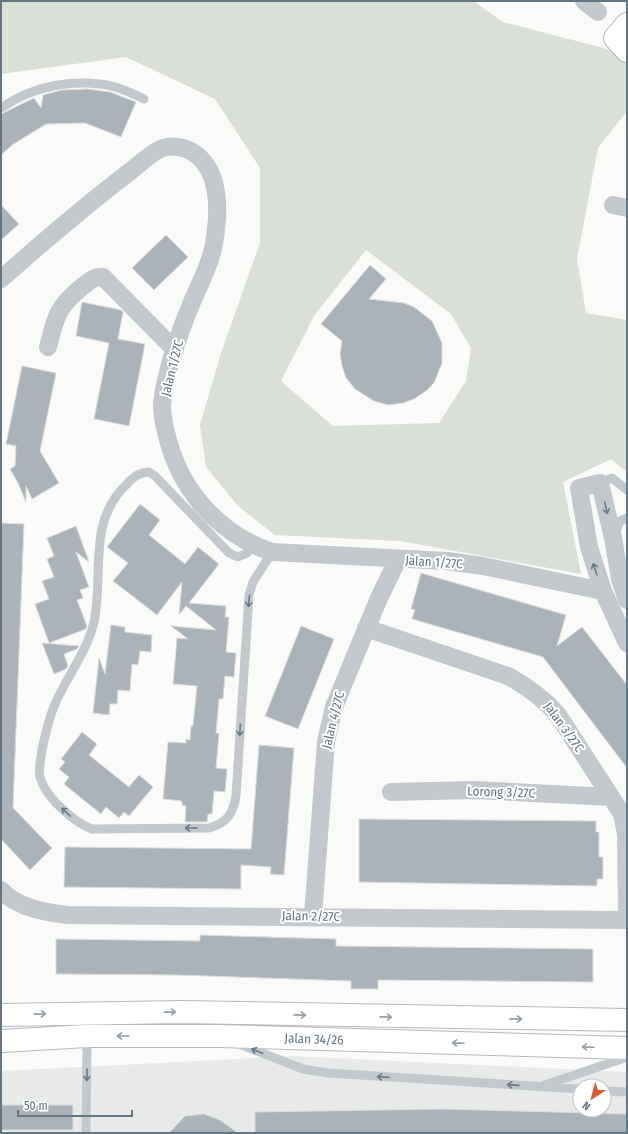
<svg xmlns="http://www.w3.org/2000/svg" width="628" height="1134" font-family="'Fira Sans Condensed',sans-serif">
	<style>
		.built { fill: #e8e9e9; fill-rule: evenodd }
		.green { fill: #dadfd7; fill-rule: evenodd }
		.building { fill: #aab3b9; stroke: #dcdcda }
		.lines { fill: none; stroke-linecap: round; stroke-linejoin: round }
		.secondary-casing { stroke: #b3babf; stroke-width: 24 }
		.lane { stroke: #c3c8cc; stroke-width: 9 }
		.street { stroke: #c3c8cc; stroke-width: 18 }
		.secondary { stroke: #fff; stroke-width: 22 }
		.oneway { stroke: #6a7a87 }
		.oneway2 { stroke: #939fa8 }
		.labels { text-anchor: middle; dominant-baseline: central; stroke-width: 4; stroke-linejoin: round; paint-order: stroke }
		.street-label { font-size: 13px; fill: #657683; stroke: #fff }
	</style>
	<rect width="100%" height="100%" fill="#fafaf8"/>
	<path class="built" d="M293,1056L627,1072V1133H1V1071ZM580,1086H604V1110H580Z"/>
	<path class="green" d="M1,1H473L503,22L627,54V111L598,148L577,259L586,313L627,320V472L611,459L563,482L581,574L400,541L275,535L238,506L206,467L200,425L221,353L260,243V168L215,99L126,57L1,74ZM366,250L451,314L471,348L466,381L439,423L333,426L281,381L314,316Z"/>
	<path class="building" d="M87,89L110,92L136,102L121,137L85,123L46,124L12,145L1,155V114L34,98L41,108L43,95L62,90Z
		M1,205L19,224L1,240Z
		M166,235L188,257L154,290L132,268Z
		M370,265L386,279L369,299L404,303L414,307L432,321L442,343V363L434,383L426,391L414,399L403,403L388,405L374,401L355,389L346,378L342,366L340,353L342,341L321,324Z
		M82,302L121,310L123,312L118,339L145,344L129,426L94,419L109,343L76,336Z
		M22,366L56,373L40,451L59,483L32,499L26,486V502L18,483L10,469L15,466L16,446L6,444Z
		M140,504L160,520L149,535L185,564L198,547L219,564L189,603L226,606L225,617H229L226,652L236,653L234,677L225,676L223,699H219L216,733H219L216,768L227,769L225,792L214,791L212,814H208L207,822H185L186,806L182,805V801L163,799L168,742L186,743V739L190,740L191,726H193L197,686L173,684L177,638L188,639L171,626L216,630L186,606L179,615L182,582L157,615L113,581L128,563L107,547Z
		M1,523L24,524L13,808L52,848L30,870L1,839Z
		M76,526L89,562L76,552L89,587L80,590L83,598L77,600L87,626L86,629L49,643L35,604L49,599L42,581L54,577L47,559L54,556L47,538Z
		M421,573L566,615L557,646L582,627L627,685V768L543,657L412,619L415,610L411,609Z
		M111,625L125,627V632L152,635L151,652L140,651L138,665L132,664L130,691L118,690L117,704H110L109,715L93,713L99,658L105,674Z
		M301,626L334,639L298,729L265,716Z
		M42,643L79,646L77,649L64,654L68,666L66,669L54,674Z
		M82,732L97,744L89,755L129,787L139,775L153,787L129,816L124,812L119,818L106,807L101,814L64,784L69,777L59,769L65,762L61,759Z
		M259,745L294,748L284,875L270,874L271,867L241,865V889L64,887L65,847L251,849Z
		M359,819L596,821V832H599V857H603V879H597V886L359,882Z
		M200,935L336,939V946L593,949V982L378,980V989H351V981L178,975L56,974V939L200,941Z
		M1,1105H73V1130H1Z
		M443,1109L627,1114V1133H255V1112Z
		M204,1114L220,1120L238,1133H169L185,1116Z"/>
	<g class="lines">
		<g class="secondary-casing">
			<path id="secondary" d="M627,24L615,38L627,51
				M1,1015L182,1012L627,1020
				M1,1041L87,1036H218L627,1048"/>
		</g>
		<path class="lane" d="M1,108C30,88 65,80 100,84C115,85 130,92 144,99
			M600,483L612,478L627,490
			M615,534L620,521L627,518
			M253,546L247,553L238,557L229,553L155,476L149,472C138,473 133,477 126,485C87,522 104,574 94,622C87,652 67,676 55,704C49,718 45,735 42,750C41,759 38,769 40,777C43,788 50,797 58,805C69,815 78,824 92,829L209,828C227,823 233,814 236,796L249,595L253,582L272,552
			M239,1044L303,1069L328,1073L580,1089
			M545,1085L627,1057
			M604,1091L627,1092
			M86,1133L87,1036"/>
		<path class="street" d="M584,1L598,12
			M613,205L627,208
			M1,279C43,242 87,204 132,170C141,163 153,151 163,148C173,145 185,147 194,153C222,172 219,214 214,244C210,267 198,286 190,307C184,321 179,336 174,350C169,368 163,387 162,406C162,418 165,429 168,440C182,493 221,535 272,552L447,561L483,566L603,591
			M48,347C56,316 57,307 83,286C90,281 94,276 103,277L175,350
			M627,600L620,579L613,538L600,483L579,488L589,547L603,591L627,643
			M366,628L508,676C528,687 543,698 558,715L622,814L626,834L627,912
			M391,792L474,790L611,797
			M1,890C17,908 45,912 67,915L627,920
			M313,916L326,742L334,707L379,598L398,559"/>
		<use href="#secondary" class="secondary"/>
	</g>
	<defs><path id="oneway-shaft" d="M-6 0H5M1.5-3L5.5 0L1.5 3" fill="none" stroke-width="1.6" stroke-linecap="round" stroke-linejoin="round"/></defs>
	<g class="oneway">
		<use href="#oneway-shaft" transform="translate(606 508) rotate(77)"/>
		<use href="#oneway-shaft" transform="translate(595 569) rotate(-108)"/>
		<use href="#oneway-shaft" transform="translate(249 601) rotate(95)"/>
		<use href="#oneway-shaft" transform="translate(240 730) rotate(93)"/>
		<use href="#oneway-shaft" transform="translate(66 812) rotate(-137)"/>
		<use href="#oneway-shaft" transform="translate(191 828) rotate(180)"/>
		<use href="#oneway-shaft" transform="translate(257 1051) rotate(-159)"/>
		<use href="#oneway-shaft" transform="translate(87 1075) rotate(91)"/>
		<use href="#oneway-shaft" transform="translate(383 1077) rotate(-176)"/>
		<use href="#oneway-shaft" transform="translate(513 1085) rotate(-176)"/>
	</g>
	<g class="oneway2">
		<use href="#oneway-shaft" transform="translate(170 1012) rotate(-1)"/>
		<use href="#oneway-shaft" transform="translate(40 1014) rotate(-1)"/>
		<use href="#oneway-shaft" transform="translate(300 1015) rotate(1)"/>
		<use href="#oneway-shaft" transform="translate(386 1017) rotate(1)"/>
		<use href="#oneway-shaft" transform="translate(516 1019) rotate(1)"/>
		<use href="#oneway-shaft" transform="translate(123 1036) rotate(-180)"/>
		<use href="#oneway-shaft" transform="translate(458 1043) rotate(-178)"/>
		<use href="#oneway-shaft" transform="translate(588 1047) rotate(-178)"/>
	</g>
	<g class="labels">
		<g class="street-label">
			<text transform="translate(172 368) rotate(-76)">Jalan 1/27C</text>
			<text transform="translate(434 562) rotate(4)">Jalan 1/27C</text>
			<text transform="translate(333 720) rotate(-76)">Jalan 4/27C</text>
			<text transform="translate(564 727) rotate(54)">Jalan 3/27C</text>
			<text transform="translate(501 792) rotate(2)">Lorong 3/27C</text>
			<text transform="translate(311 916) rotate(1)">Jalan 2/27C</text>
			<text transform="translate(314 1039) rotate(2)">Jalan 34/26</text>
		</g>
	</g>
	<rect width="628" height="1134" fill="none" stroke="#657683" stroke-width="4"/>
	<g transform="translate(592 1098) rotate(216)"><circle r="19" fill="#ffffff" stroke="#c1c8cd"/>
	<path d="M0-3L7 15L0 10L-7 15Z" fill="#e4572e"/>
	<text y="-6" font-size="11" font-weight="bold" text-anchor="middle" fill="#657683">N</text>
	</g>
	<path d="M18 1110v6h114v-6" fill="none" stroke="#657683" stroke-width="2"/>
	<text x="24" y="1110" font-size="12" fill="#657683" stroke="#ffffff" stroke-width="3" paint-order="stroke">50 m</text>
</svg>
